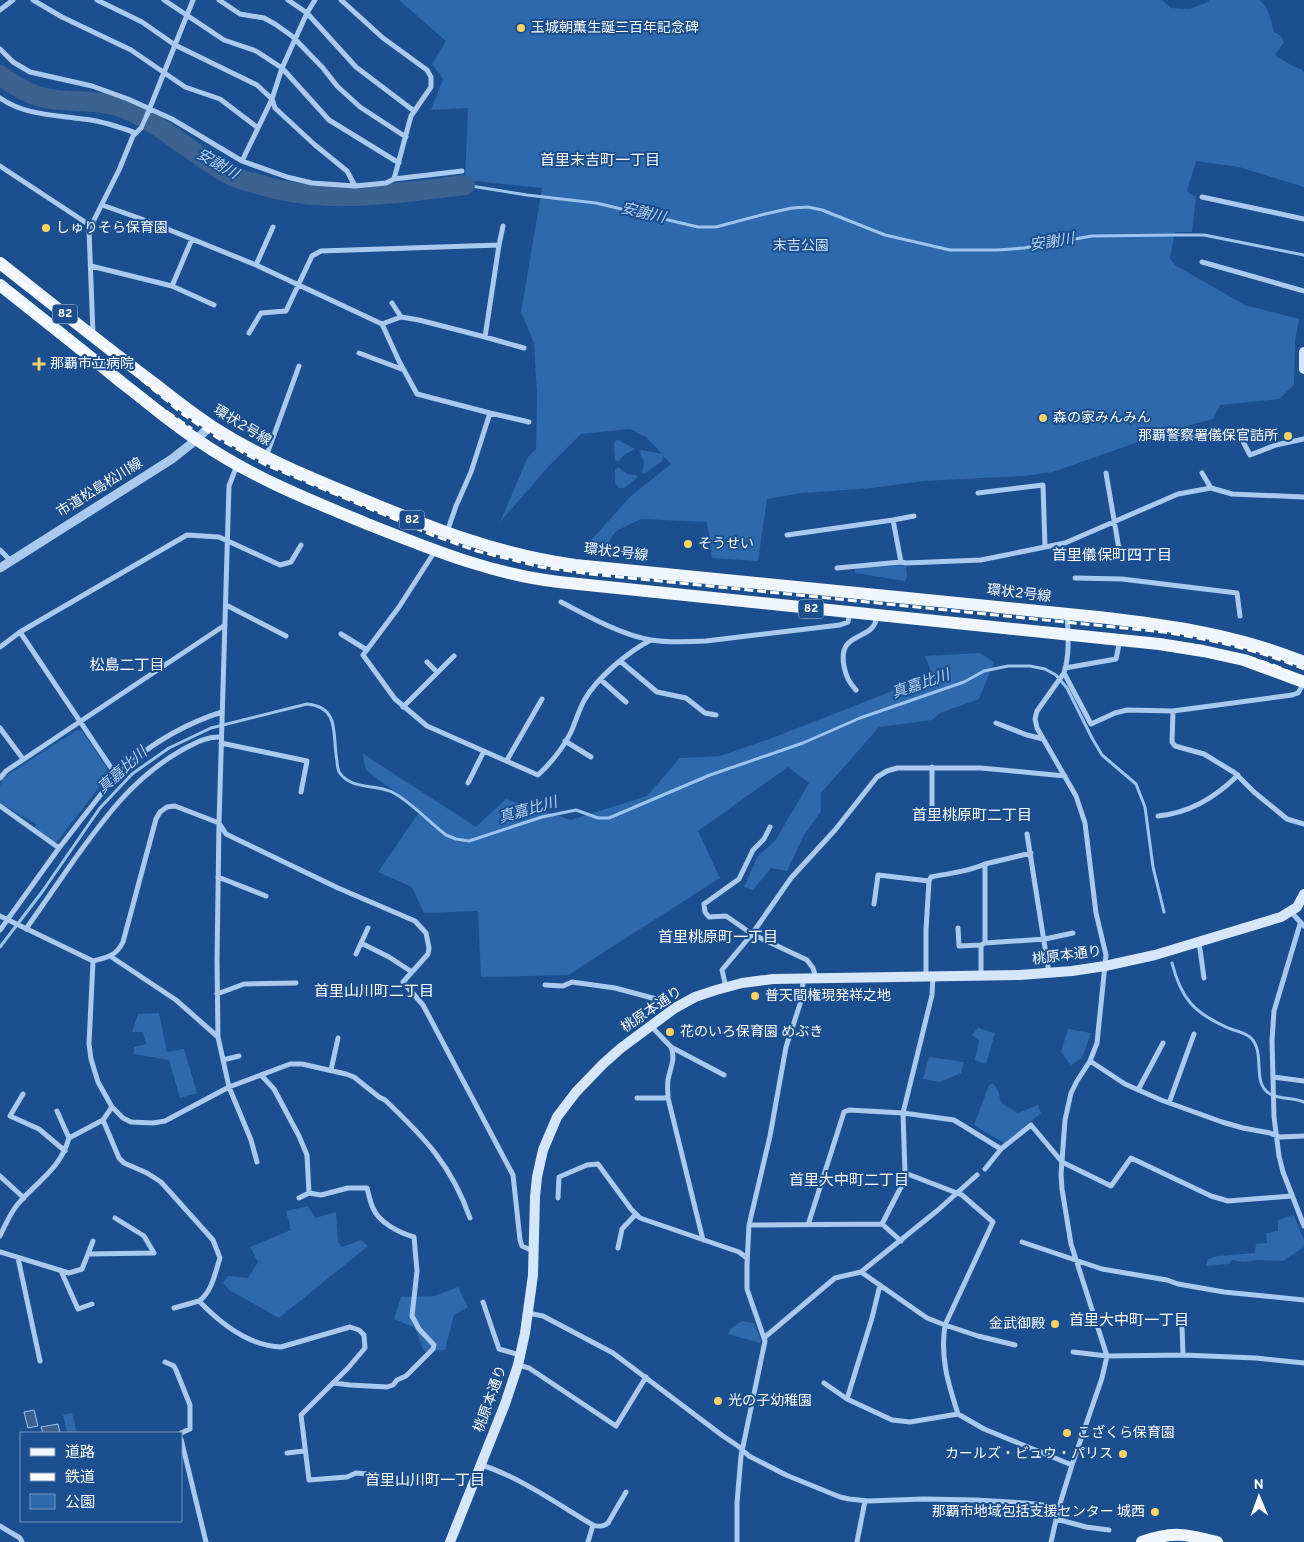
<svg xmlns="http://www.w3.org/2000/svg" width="1304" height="1542" font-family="Overpass,'Noto Sans JP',sans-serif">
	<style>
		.green { fill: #2e69ad }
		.water { fill: #3c6290; stroke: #9cc4f0 }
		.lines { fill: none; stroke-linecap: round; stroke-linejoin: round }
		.stream { stroke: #9cc4f0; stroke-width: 3 }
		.river { stroke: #3c6290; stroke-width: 20 }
		.pedestrian { stroke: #a9c9ee; stroke-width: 4.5 }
		.minor { stroke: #a9c9ee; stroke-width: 5 }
		.tertiary { stroke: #a9c9ee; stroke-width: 9 }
		.secondary { stroke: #d6e6fa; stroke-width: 10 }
		.primary { stroke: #f0f6ff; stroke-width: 12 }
		.rail { stroke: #fff; stroke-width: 3; stroke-dasharray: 9 4; stroke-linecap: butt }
		.poi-dot { fill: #ffd166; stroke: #1b4f8f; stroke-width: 2 }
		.labels { text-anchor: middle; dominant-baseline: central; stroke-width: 4; stroke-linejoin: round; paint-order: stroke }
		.shield { fill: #1b4f8f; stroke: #bbcadd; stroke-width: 1 }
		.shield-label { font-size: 12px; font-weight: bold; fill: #fff }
		.poi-label { font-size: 14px; fill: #fff; stroke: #1b4f8f; text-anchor: start }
		.park-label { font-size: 14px; fill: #cfe3fa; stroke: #1b4f8f }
		.street-label { font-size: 14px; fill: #fff; stroke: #1b4f8f }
		.neighbourhood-label { font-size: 15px; fill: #fff; stroke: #1b4f8f }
		.water-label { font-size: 15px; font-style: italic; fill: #b5d3f5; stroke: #1b4f8f }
	</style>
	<rect width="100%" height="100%" fill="#1b4f8f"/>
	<path class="green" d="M399,0H1162L1171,8L1190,9L1208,2L1209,0H1259C1269,7 1271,21 1274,32L1281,36L1284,42L1275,55L1291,65L1303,70L1304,73V187L1239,167L1196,161L1187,191L1196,197L1192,232H1175L1170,258L1175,265L1245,305L1299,319L1295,341L1294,385L1279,399L1220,405L1213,419L1172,430L1053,472L1023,476L923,481L872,488L802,493L767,499L758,561L712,558L707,522L641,519L616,531L599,556L590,557L583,549L631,496L671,464L663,456L662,461L644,474L642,473L644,462L639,451L642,450L662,454L646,437L630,429L581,434L548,467L500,522L528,457L536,449L537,395L534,343L521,312L542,188L465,180L468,108L431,110L443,79L432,64L446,41Z
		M618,440L635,449L625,454L618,462L615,460L614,445L615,441Z
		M618,467L627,474L636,475L638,477L624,488H619L615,483V470Z
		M900,565L906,566L907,577L905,581L855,573V569Z
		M980,653L994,662L979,699L940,713L932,720L879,727L821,793V811L804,835L787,871L771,868L753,890L744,887L758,856L775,841L809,783L788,767L698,831L720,878L568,975L481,977L478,911L424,913L412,887L378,872L420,811L366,770L362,753L476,827L506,799L571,820L647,796L680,758L720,756L772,738L890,692L908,679H934L925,656Z
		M77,730L82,731L107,768V777L56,843L35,828L36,824L0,803V786L4,777Z
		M159,1013L167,1052L184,1049L197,1093L180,1098L169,1060L134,1054V1047L146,1044L143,1032H132L138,1014Z
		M978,1028L995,1033L986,1064L975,1060L979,1041L972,1035Z
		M1068,1029L1091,1033L1082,1058L1071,1065L1061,1052Z
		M929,1057L964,1062L961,1073L940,1082L923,1079Z
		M993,1083L998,1090L1001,1103L1018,1113L1038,1105L1041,1113L1004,1143L974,1125L989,1085Z
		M308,1206L315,1218L336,1212L338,1242L342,1247L361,1240L368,1246L279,1318L229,1290L223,1283L228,1276L248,1278L258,1262L250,1247L291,1230L286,1211Z
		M1294,1215L1304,1240V1247L1283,1261L1259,1260L1244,1262L1232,1260L1229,1264L1206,1266L1208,1259L1218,1256L1255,1253L1256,1244L1267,1243L1266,1233L1278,1231V1220Z
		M458,1287L468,1307L454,1315L445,1350L424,1351L415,1328L394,1319L401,1297L434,1296Z
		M742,1321L754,1323L761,1340L760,1343L728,1334L730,1329Z
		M72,1413L77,1433H67L63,1415Z"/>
	<path class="water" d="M34,1410L38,1426L28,1428L24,1412Z
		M58,1424L60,1433H43L41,1427Z"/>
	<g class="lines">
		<path class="stream" d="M465,185L527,195L596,203L698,227H716L765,214L792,208L808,207L822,210L885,235L950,250H998L1024,248L1092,236L1179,235H1204L1304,255
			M0,947L42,892L100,808L132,774L169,748L211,728L307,704C341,707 332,736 337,761C337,764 338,769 339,772C351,790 375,784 392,792C410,801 429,822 446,835L456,839L469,841L542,817L576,810L598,818H609L710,775L803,743L860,718L964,682L984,671L1008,666H1030L1045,669L1056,675L1067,688L1092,738L1102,755L1136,784L1145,807L1153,867L1164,912
			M1172,963C1181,998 1193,1012 1226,1027C1234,1031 1245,1032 1251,1038C1266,1053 1251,1083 1270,1094C1280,1099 1294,1098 1304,1102"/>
		<path class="river" d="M0,75C15,86 32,97 51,99C75,103 103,99 126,109C163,125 196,157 232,176C240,180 249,182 258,184C325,206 396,193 465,185"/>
		<path class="pedestrian" d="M141,128L147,115"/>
		<path class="minor" d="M33,0L62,17L131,50L185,87L220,99L258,128L272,99L282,68L307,13L288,0
			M97,0L142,22L175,45L257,85L272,99L275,108L315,145L347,171L355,186
			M164,0L224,40L256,51L282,68L329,120L399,163
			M219,0L240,14L264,18L275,24L292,36L323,68L337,86L360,107L406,137
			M315,0L307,13L356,67L414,111
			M0,10L13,0
			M0,49L13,62L30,72L92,86L128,99L172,119L242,161L287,177L312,183L355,186L386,183L394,179L411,116L431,87V77L427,70L383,38L341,0
			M0,98C24,115 55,115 83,119C102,121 119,127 136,133
			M147,115L193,0
			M242,161L258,128
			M0,166L91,226
			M394,179L462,171
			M1202,197L1304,219
			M102,205L150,222L256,265L382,324L399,361L417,394L490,413L471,472L456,506L447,532
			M499,245L503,226
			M1202,262L1304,291
			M256,265L273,227
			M91,266L172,286L192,239
			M172,286L214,305
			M392,303L401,317
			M249,333L261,313L286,311L312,256L321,251L499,245L485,337L419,320L401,317L382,324
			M93,334L89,230L119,170L133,136L141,128
			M485,337L524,348
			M359,353L404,370
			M490,413L529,422
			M1237,430L1250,455L1276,445L1304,439
			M266,457L299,366
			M237,465L229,486L219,823L217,961L218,1037L229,1087L251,1140L257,1162
			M1106,473L1120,555
			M1202,473L1211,488
			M978,493L1043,485L1045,547
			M893,520L914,516
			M787,535L893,520L901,562L906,563L981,560L1065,543L1178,494L1211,488L1232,494L1304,497
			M0,550L11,561
			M435,551L399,607L363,655L395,699L427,726L538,775C551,763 563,748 571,732C576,721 579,709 585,699C597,678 629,651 651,640
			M837,568L901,562
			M1075,578L1122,579L1237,593L1240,616
			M561,602C588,616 621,635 651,640C669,643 688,642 706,641L840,625L848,622L850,613
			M226,605L286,636
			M341,634L367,650
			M0,647L20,632L187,535L219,537L280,565L291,562L301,545
			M620,661L657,692L686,698L705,713L716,715
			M427,662L437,672
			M1065,668L1116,659L1120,640
			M1064,673L1091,724L1115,713L1127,710L1173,711L1292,695L1298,693L1304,683
			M601,680L626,702
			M856,690C849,682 846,677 844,666C837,629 874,643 877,616
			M403,707L454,656
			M1173,711L1172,742L1175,746L1204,754L1235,773L1254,792L1287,819L1304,824
			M996,723L1027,735L1043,739
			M0,728L23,759
			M565,741L591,757
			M221,743L307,761L301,792
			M507,760L542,699
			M116,775C147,746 181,725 222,712
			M0,778L6,771L225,625
			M468,783L484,751
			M0,806L59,848
			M932,813V767
			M1158,816C1190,813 1216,797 1238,775
			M1027,834L1049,973
			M985,864L1031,853
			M218,877L266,896
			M929,881L931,877C950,873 968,872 985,864V943L981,945V975
			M874,904L878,875L929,881L926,930V976
			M1291,912L1304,926
			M0,916L93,961C108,957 116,956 123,942L156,819L160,812L167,807L175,806L219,823L226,834L338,888L415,921L426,933L429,948L428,954L403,982L423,1005L513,1175L520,1240L522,1246L533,1251
			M1300,924L1274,1011L1272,1041L1274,1117L1279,1156L1283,1172L1304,1226
			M958,928L959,946L981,945
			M26,929C42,906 58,883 74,860C106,816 134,777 182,750C195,743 207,736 221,737
			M0,930L59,848L116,775L20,632
			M1199,942L1204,978
			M361,943L389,957L412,972
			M985,943L1045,939L1073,933
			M356,954L368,928
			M110,956L176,1000L218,1037
			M93,961L89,1044L91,1059L98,1082L112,1107L123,1118L131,1122L153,1123L165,1121L229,1087L290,1064H302L346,1074L354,1077L379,1097L385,1100C424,1137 452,1166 470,1218
			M816,978L813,968L807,960L752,934L791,878L835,830L877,777L887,771L897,768H981L1065,776
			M545,985L563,986L572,982L615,988L660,1000L675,1008
			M726,987L722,970L752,934L726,916L709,917L705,912L704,904L739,879L753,850L764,839L770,827
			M217,994L244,984L296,983
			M651,1026L671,1047C676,1059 670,1068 668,1080C667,1086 668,1092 668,1098L703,1240
			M671,1047L724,1075
			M223,1060L239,1056
			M1090,1061L1125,1084L1161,1100L1222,1122L1243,1128L1270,1133L1280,1137L1304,1136
			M331,1070L338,1038
			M261,1075L274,1089L299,1136L307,1155L309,1193
			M1273,1077L1304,1081
			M1138,1090L1163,1043
			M23,1094L10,1116L39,1129L65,1151
			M637,1098H668
			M1169,1103L1194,1034
			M57,1111L69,1138
			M103,1120L119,1158L124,1163L147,1173L161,1182L213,1240L220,1258C215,1273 212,1292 199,1301C221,1324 249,1346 281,1347L350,1327L359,1330L364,1335L365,1348L348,1368L301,1415L309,1480L347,1477L356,1473L380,1475
			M985,1169L1001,1149L1031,1125L1062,1162L1111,1186L1131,1158L1211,1196L1228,1201L1292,1196
			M905,1173L962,1195L993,1222L945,1325L978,1336L1015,1345
			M0,1176L24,1198
			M299,1198L309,1193L321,1195L348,1188H367C369,1195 370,1202 373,1208C379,1223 400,1233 414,1237L417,1271L412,1316L419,1329L434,1345L433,1349L406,1376L397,1380L393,1385L387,1387L350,1385L334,1383
			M558,1198L559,1177L587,1165L598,1164L631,1209L640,1218L739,1252L747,1258
			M115,1218L144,1236L154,1253
			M882,1224L901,1241
			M749,1225L882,1224L901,1187L905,1173L903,1113L932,995L933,977
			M808,1225L844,1112L849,1110L903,1113L954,1120L1001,1149
			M0,1236C5,1225 10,1214 17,1205C37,1181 60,1170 69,1138L103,1120L112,1107
			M1022,1242L1102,1269L1167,1280L1178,1284L1224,1292L1304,1300
			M618,1248L622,1229L636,1214
			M0,1252L69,1273L82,1269L88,1254L154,1253
			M88,1254L93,1241
			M18,1258L40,1361
			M61,1271L78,1309L92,1304
			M861,1272L927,1318L945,1325C940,1358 948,1383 958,1414
			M483,1302L499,1349L520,1355
			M174,1308L199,1301
			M528,1313L543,1316L613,1353L723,1436L738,1446L749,1456L786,1475L840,1497L849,1499L868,1501L923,1499L976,1500L1026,1503L1059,1507
			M1182,1326L1183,1355
			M765,1337L835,1278L861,1272L938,1210L977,1175
			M1073,1352L1107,1356L1183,1355L1256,1358L1304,1363
			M165,1362L174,1366L176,1370L190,1405V1429L181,1433
			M518,1365L529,1368L616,1426L646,1377
			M824,1383L847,1399L892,1420L910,1422L958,1414L984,1429L1072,1465
			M847,1399L872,1318L880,1285
			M181,1439L206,1542
			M287,1453L304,1451
			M481,1465C518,1476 559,1505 593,1525C599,1527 603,1527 608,1523L626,1492
			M1056,1519L1086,1527L1109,1530
			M0,1526L20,1538L22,1542
			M588,1542L593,1525
			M737,1542V1503L741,1456L765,1341L747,1289V1264L749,1225L770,1136L786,1047L802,998L803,979
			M857,1542L865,1501
			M1051,1542L1059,1507L1072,1465L1102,1378L1107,1356L1071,1244L1062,1189L1061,1175L1065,1120L1071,1093L1077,1081L1090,1061L1097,1043L1106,955L1096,913L1085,823L1076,796L1037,728L1035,719L1037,711L1064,673C1070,654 1068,634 1067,614"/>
		<path class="tertiary" d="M0,568L172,459L196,440L210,426"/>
		<path class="secondary" d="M1304,352V369
			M450,1542L505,1404L518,1365L525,1333L533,1275L535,1197L537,1177L543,1150L557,1117L576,1092L603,1064L621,1048L675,1008L695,997L716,990L742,983L773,979L1020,975L1072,971L1105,966L1155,955L1281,917L1297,907L1304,894"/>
		<path class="primary" d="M0,263C52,304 103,345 155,384C174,399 193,414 213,427C258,456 306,476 355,496C429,527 495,554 575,565L1098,617C1170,625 1237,635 1304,662
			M0,285C40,317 81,349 121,382C146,401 170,422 196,439C247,475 307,499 365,523C428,548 490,574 559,582L1159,644L1203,651L1244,660L1304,682
			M1142,1542C1172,1531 1186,1534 1217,1542"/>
		<path class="rail" d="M0,265L87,334L184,415L221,440L264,464L432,535L477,551L541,567L591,574L1164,632C1213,640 1259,650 1304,669
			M0,287L112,374L192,429
			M1248,657L1276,666L1304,679"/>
	</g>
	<g class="poi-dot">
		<circle cx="521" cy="28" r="5"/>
		<circle cx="46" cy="228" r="5"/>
		<path d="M36.5 356.5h5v5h5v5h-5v5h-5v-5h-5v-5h5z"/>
		<circle cx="1043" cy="418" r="5"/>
		<circle cx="1288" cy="436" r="5"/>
		<circle cx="688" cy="544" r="5"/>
		<circle cx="755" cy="996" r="5"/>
		<circle cx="670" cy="1032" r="5"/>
		<circle cx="1055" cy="1324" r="5"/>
		<circle cx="718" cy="1401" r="5"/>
		<circle cx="1067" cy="1433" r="5"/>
		<circle cx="1123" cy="1454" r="5"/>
		<circle cx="1155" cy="1512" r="5"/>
	</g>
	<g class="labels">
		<g class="shield">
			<rect x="52.5" y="304.5" width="25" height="19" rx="4"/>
			<rect x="399.5" y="510.5" width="25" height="19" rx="4"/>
			<rect x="798.5" y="599.5" width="25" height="19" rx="4"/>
		</g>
		<g class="shield-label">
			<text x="65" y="314">82</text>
			<text x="412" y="520">82</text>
			<text x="811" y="609">82</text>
		</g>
		<g class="poi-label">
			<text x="531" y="28">玉城朝薫生誕三百年記念碑</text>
			<text x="56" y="228">しゅりそら保育園</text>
			<text x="50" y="364">那覇市立病院</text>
			<text x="1053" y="418">森の家みんみん</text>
			<text x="1278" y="436" text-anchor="end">那覇警察署儀保官詰所</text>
			<text x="698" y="544">そうせい</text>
			<text x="765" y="996">普天間権現発祥之地</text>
			<text x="680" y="1032">花のいろ保育園 めぶき</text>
			<text x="1045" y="1324" text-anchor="end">金武御殿</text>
			<text x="728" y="1401">光の子幼稚園</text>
			<text x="1077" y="1433">こざくら保育園</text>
			<text x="1113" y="1454" text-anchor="end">カールズ・ビュウ・パリス</text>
			<text x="1145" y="1512" text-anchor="end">那覇市地域包括支援センター 城西</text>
		</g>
		<g class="park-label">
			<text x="801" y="246">末吉公園</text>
		</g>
		<g class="street-label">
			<text transform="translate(242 426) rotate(31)">環状2号線</text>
			<text transform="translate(100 488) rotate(-32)">市道松島松川線</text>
			<text transform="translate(616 553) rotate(6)">環状2号線</text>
			<text transform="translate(1019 594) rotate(6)">環状2号線</text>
			<text transform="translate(1067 956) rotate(-7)">桃原本通り</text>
			<text transform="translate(652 1010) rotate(-34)">桃原本通り</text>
			<text transform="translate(491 1399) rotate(-70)">桃原本通り</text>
		</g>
		<g class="neighbourhood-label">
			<text x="600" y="161">首里末吉町一丁目</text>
			<text x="1112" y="556">首里儀保町四丁目</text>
			<text x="127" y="666">松島二丁目</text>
			<text x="972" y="816">首里桃原町二丁目</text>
			<text x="718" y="938">首里桃原町一丁目</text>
			<text x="374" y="992">首里山川町二丁目</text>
			<text x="849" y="1181">首里大中町二丁目</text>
			<text x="1129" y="1321">首里大中町一丁目</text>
			<text x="425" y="1481">首里山川町一丁目</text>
		</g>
		<g class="water-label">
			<text transform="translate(217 165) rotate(30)">安謝川</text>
			<text transform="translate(643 214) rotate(13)">安謝川</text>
			<text transform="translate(1052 243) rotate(-9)">安謝川</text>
			<text transform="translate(921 685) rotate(-19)">真嘉比川</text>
			<text transform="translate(123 771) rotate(-42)">真嘉比川</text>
			<text transform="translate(528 811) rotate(-16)">真嘉比川</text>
		</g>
	</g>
	<rect x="20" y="1432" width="162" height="90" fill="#1b4f8f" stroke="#7695bc"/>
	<rect x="30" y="1448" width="25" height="8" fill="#f0f6ff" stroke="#7695bc"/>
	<text x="65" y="1457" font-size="15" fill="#ffffff">道路</text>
	<rect x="30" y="1473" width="25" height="8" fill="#ffffff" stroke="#7695bc"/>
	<text x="65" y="1482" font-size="15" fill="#ffffff">鉄道</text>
	<rect x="30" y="1494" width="25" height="15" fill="#2e69ad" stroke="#7695bc"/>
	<text x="65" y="1507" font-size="15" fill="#ffffff">公園</text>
	<g transform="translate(1259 1497) rotate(359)" stroke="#1b4f8f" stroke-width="4" paint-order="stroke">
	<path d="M0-4L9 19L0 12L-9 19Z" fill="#ffffff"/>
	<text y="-8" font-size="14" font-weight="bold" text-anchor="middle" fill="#ffffff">N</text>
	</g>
</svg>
